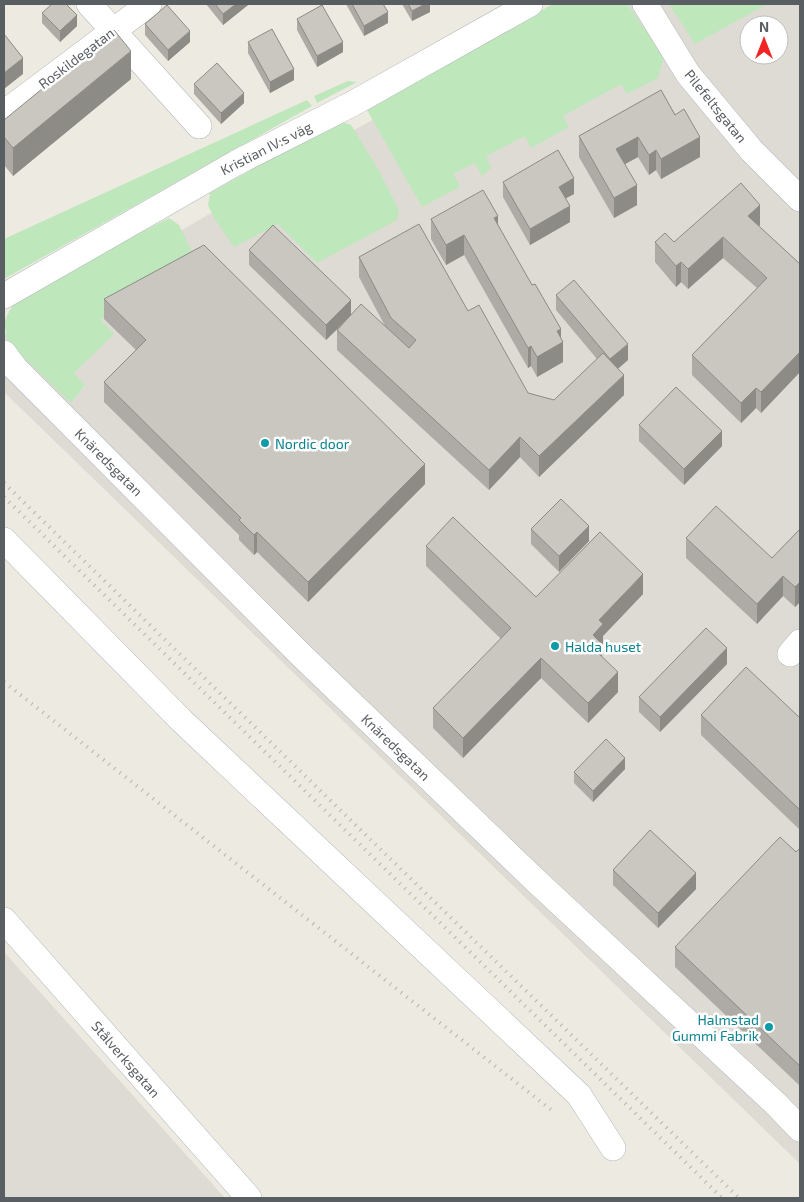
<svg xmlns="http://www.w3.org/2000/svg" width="804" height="1202" font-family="'Exo 2',sans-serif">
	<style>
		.industrial { fill: #dedbd5; fill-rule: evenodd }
		.green { fill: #bee7bb }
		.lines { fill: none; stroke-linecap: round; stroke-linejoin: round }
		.minor-casing { stroke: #b4b8bc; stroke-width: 26 }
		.minor { stroke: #fff; stroke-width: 25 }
		.rail { stroke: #b2b3b4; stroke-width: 4; stroke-dasharray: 1 6; stroke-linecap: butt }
		.wall { fill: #aeaaa5 }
		.shaded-wall { fill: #8d8b86 }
		.building { fill: #cac6c0; stroke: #8d8b86 }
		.culture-dot { fill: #0f9aa8; stroke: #fff; stroke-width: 2 }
		.labels { text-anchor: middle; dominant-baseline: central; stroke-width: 5; stroke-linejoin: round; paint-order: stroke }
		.street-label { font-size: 14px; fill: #595e63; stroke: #fff }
		.culture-label { font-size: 14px; fill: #0d838f; stroke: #fff; text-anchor: start }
	</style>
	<rect width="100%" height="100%" fill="#edeae1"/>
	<path class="industrial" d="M591,4H800V1164L4,392V335L333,141ZM749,25H779V55H749Z
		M4,952L225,1198H4Z"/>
	<path class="green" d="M553,4H627L664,56L658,78L627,94L621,84L563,116L569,127L531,148L525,136L486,156L491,168L482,176L475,163L455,173L454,175L460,187L422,207L367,110L386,97Z
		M669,4H767L695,44Z
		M348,81L357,82L317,103L314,96Z
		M307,100L312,106L4,279V239Z
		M342,122L351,125L378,169L399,210L397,220L317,263L278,224L234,247L214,218L208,205L210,193L331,125Z
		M169,218L179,225L198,264L100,319L114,334L74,373L85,385L71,403L8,342L4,322L13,304L112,247Z"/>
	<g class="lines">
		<g class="minor-casing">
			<path id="minor" d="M89,4L199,126
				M645,4L688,74L752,151L800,199
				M4,113L149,4
				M4,296L236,163L352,104L530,4
				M4,353L15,368L300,654L534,879L777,1105L800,1129
				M4,540L182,721L579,1095L613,1148
				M790,654L800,642
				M4,920L249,1198"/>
		</g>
		<use href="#minor" class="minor"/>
		<path class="rail" d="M4,483L739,1198
			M4,497L722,1198
			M4,682L554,1112"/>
	</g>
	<path class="wall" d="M206,4H248V5L223,25Z
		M346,4H383L388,23L364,36Z
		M402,4H430V12L412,21Z
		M42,13L77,26L60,42L42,23Z
		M297,19L343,52L317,67L297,30Z
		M145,24L190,42L168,61L145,35Z
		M248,42L294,80L270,93L248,53Z
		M131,79L13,176L4,165V120Z
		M194,84L244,103L221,124L194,94Z
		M661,90L700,157L661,179L656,170L649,175L638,157L625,164L637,205L614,218L579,157V136Z
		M503,182L574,194L566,198L570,222L530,245L503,197Z
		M431,219L498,225L561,338L563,362L537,377L531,366L528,368L464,255L446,265L431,239Z
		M760,225L759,226L800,264V372L761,413L756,408L741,423L692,375V355L757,288L723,258L688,289L681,282L676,287L655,262V242H674Z
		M249,250L351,315L385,326L359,277V257L468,311L528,393L554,400L597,359L556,310V295L628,360L618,369L624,395L539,477L520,457L489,490L337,350V330L345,322L326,340L249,265Z
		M104,299L425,484L308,602L257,552L254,555L239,540V535L104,402V382L136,350L104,319Z
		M639,425L722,446L684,485L639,441Z
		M531,529L589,541L559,572L531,544Z
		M800,529V602L795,607L783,596L757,624L686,558V538L772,558Z
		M426,546L536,597L643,594L603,636L602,657L618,692L588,723L541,678L463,758L433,728V708L501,639L426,566Z
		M727,664L660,732L639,712V697Z
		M701,715L800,718V830L701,735Z
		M625,769L593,802L574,783V772Z
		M800,848V1086L675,967V947L796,852Z
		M613,870L696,889L658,928L613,885Z"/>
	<path class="shaded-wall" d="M236,4H248V5L223,25V14Z
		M425,4H430V12L412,21V11Z
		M388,12V23L364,36V26Z
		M77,15V26L60,42V31Z
		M190,31V42L168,61V50Z
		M343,42V52L317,67V56Z
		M131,51V79L13,176V148Z
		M23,58V74L4,89V73Z
		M294,69V80L270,93V82Z
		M244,93V103L221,124V113Z
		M638,137V157L616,169V149Z
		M700,137V157L661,179V159Z
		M656,150V170L649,175V155Z
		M574,178V194L559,202V187Z
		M637,185V205L614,218V198Z
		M760,205V225L748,236V216Z
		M570,206V222L530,245V229Z
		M498,216V236L494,218Z
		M464,235V255L446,265V245Z
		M723,237V258L688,289V269Z
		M681,262V282L676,287V266Z
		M351,300V315L326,340V325Z
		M561,329V343L563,342V362L537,377V357L557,331Z
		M628,344V360L610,375V359Z
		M531,346V366L528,368V348Z
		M800,352V372L761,413V392Z
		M624,375V395L539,477V456Z
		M756,388V408L741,423V403Z
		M722,431V446L684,485V469Z
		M520,437V457L489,490V470Z
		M425,464V484L308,602V582Z
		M589,526V541L559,572V556Z
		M257,532V552L254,555V535Z
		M643,574V594L603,636V644L602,645V664L596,671L593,635L599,620Z
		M783,576V596L757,624V604Z
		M800,582V602L795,607V587Z
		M727,648V664L660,732V717Z
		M541,658V678L463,758V738Z
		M618,672V692L588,723V703Z
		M625,758V769L593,802V791Z
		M696,873V889L658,928V913Z"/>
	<path class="building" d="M52,4H66L77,15L60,31L42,13Z
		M215,4H236L223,14Z
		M352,4H383L388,12L364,26Z
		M408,4H425L412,11Z
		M167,5L190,31L168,50L145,24Z
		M322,5L343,42L317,56L297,19Z
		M272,29L294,69L270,82L248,42Z
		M114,30L131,51L13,148L4,137V120Z
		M4,34L23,58L4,73Z
		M217,63L244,93L221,113L194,84Z
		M661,90L675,115L684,109L700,137L661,159L656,150L649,155L638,137L616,149L637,185L614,198L579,136Z
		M558,150L574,178L559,187L570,206L530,229L503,182Z
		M741,183L760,205L748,216L800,264V352L761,392L756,388L741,403L692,355L767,278L723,237L688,269L681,262L676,266L655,242L665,233L674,242Z
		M483,190L498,216L494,218L532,285L535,284L561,329L557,331L563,342L537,357L531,346L528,348L464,235L446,245L431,219Z
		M419,224L468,311L479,305L528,393L554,400L603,353L624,375L539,456L520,437L489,470L337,330L361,304L409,348L416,340L391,318L359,257Z
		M273,225L351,300L326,325L249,250Z
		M204,245L425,464L308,582L257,532L254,535L239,520L241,518L104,382L146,340L104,299Z
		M574,280L628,344L610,359L556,295Z
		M676,387L722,431L684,469L639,425Z
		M561,499L589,526L559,556L531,529Z
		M716,506L772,558L800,529V582L795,587L783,576L757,604L686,538Z
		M453,517L536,597L600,532L643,574L599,620L603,624L593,635L602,644L596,651L618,672L588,703L541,658L463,738L433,708L511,628L426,546Z
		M706,628L727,648L660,717L639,697Z
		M746,667L800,718V810L701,715Z
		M606,739L625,758L593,791L574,772Z
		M650,830L696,873L658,913L613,870Z
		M780,837L796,852L800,848V1066L675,947Z"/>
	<g class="culture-dot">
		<circle cx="265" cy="443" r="5"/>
		<circle cx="555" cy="646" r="5"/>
		<circle cx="769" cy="1027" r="5"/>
	</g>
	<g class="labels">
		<g class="street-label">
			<text transform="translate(76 58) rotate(-37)">Roskildegatan</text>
			<text transform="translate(716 106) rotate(51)">Pilefeltsgatan</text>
			<text transform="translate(266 148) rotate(-27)">Kristian IV:s väg</text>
			<text transform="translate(109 462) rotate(45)">Knäredsgatan</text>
			<text transform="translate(396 747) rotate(44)">Knäredsgatan</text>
			<text transform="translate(126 1059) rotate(49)">Stålverksgatan</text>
		</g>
		<g class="culture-label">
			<text x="275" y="443">Nordic door</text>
			<text x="565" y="646">Halda huset</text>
			<text x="759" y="1019" text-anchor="end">Halmstad<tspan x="759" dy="16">Gummi Fabrik</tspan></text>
		</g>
	</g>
	<rect width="804" height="1202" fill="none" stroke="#595e63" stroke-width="10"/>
	<g transform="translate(764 40)"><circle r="24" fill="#ffffff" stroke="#bdbfc1"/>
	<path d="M0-4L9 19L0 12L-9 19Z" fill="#f12423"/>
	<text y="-8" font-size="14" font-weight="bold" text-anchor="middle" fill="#595e63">N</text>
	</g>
</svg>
